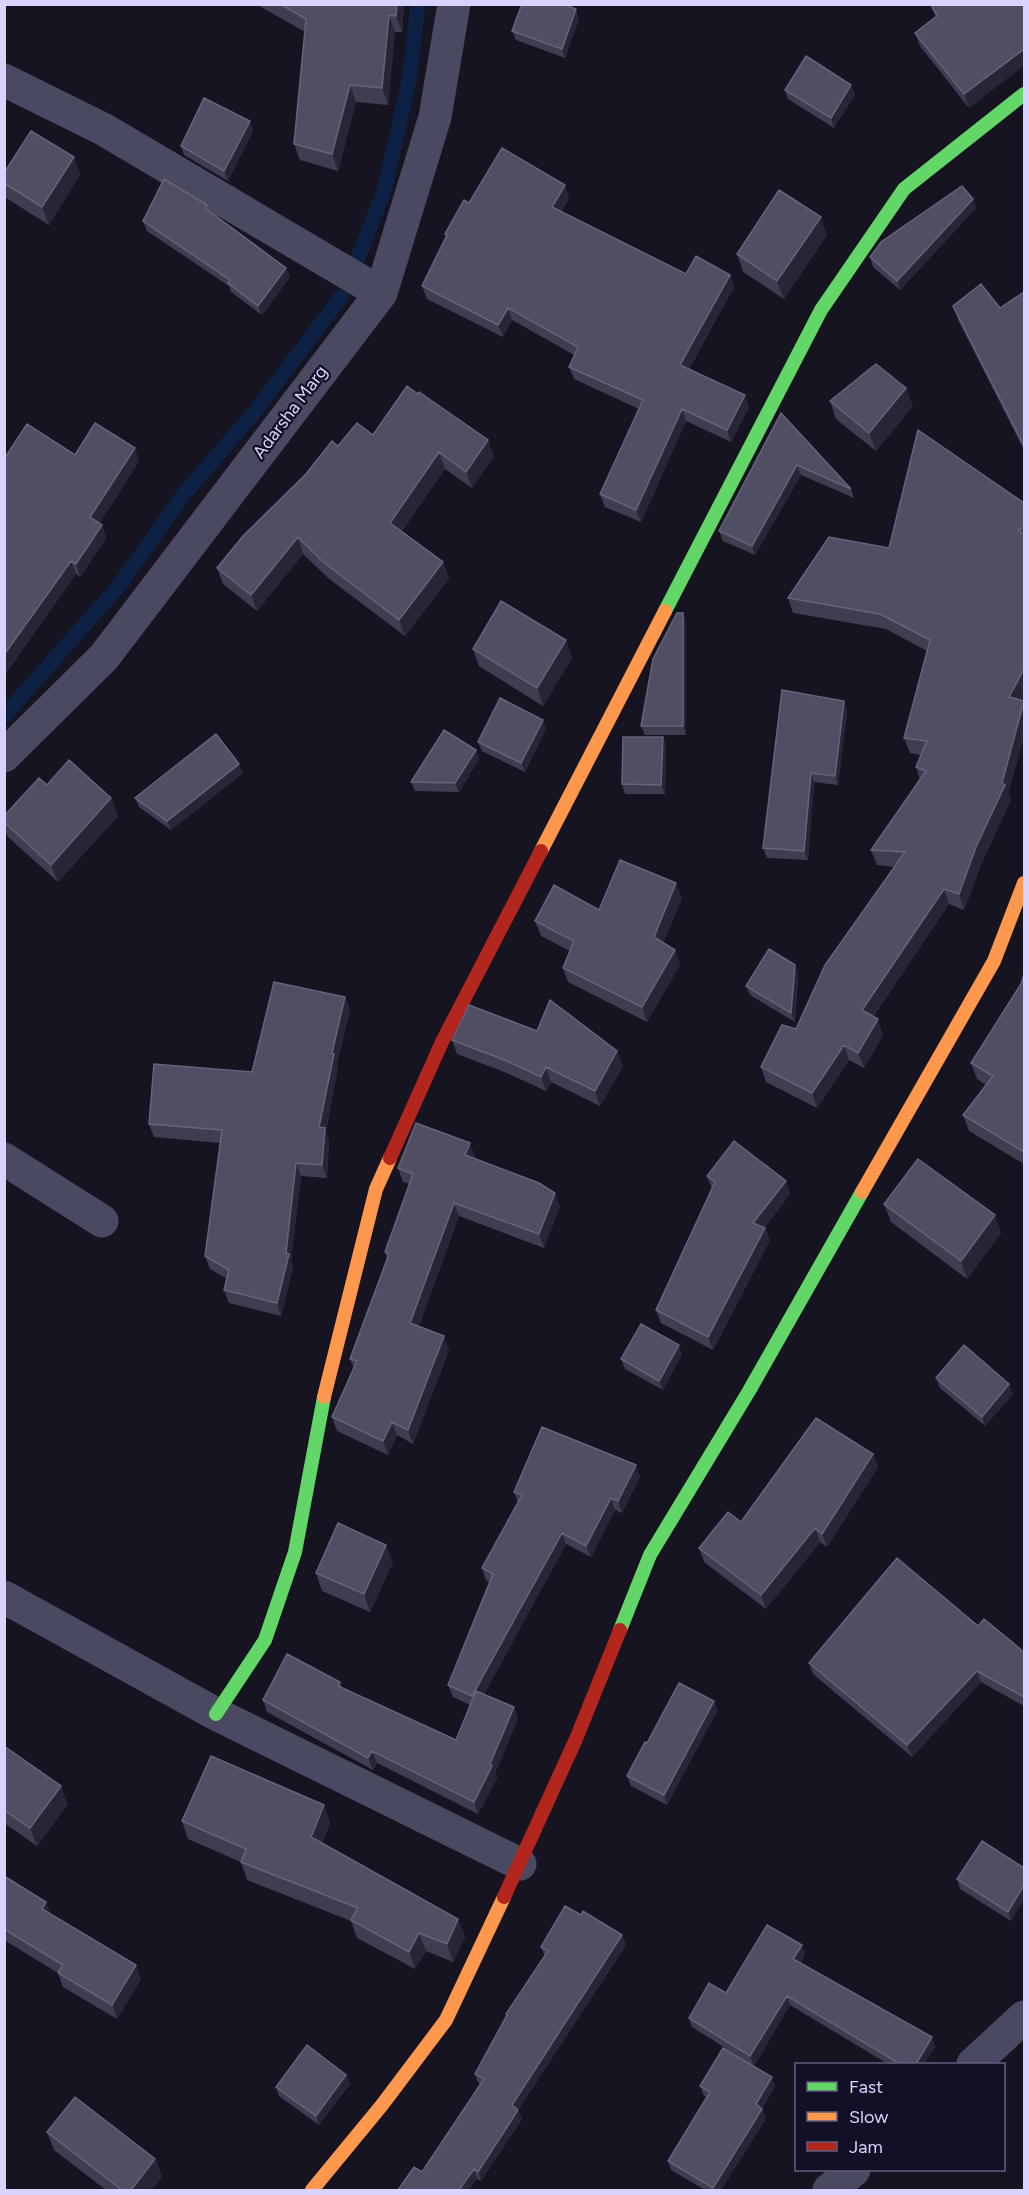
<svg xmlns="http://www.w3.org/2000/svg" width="1029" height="2195" font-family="Figtree,sans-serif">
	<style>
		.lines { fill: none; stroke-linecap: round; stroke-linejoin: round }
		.stream { stroke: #0d2144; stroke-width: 15 }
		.street { stroke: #4a4962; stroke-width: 33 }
		.fast { stroke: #63d668; stroke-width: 14 }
		.slow { stroke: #ff974d; stroke-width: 14 }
		.jam { stroke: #b3261e; stroke-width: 14 }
		.wall { fill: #403d50 }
		.shaded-wall { fill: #282635 }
		.building { fill: #504e63; stroke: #66637b; stroke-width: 1.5 }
		.labels { text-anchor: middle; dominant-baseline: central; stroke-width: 4.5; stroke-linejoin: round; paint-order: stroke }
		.street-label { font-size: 18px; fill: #d9d4ff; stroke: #130f26 }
	</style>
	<rect width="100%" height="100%" fill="#161421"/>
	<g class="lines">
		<path class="stream" d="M358,258L384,191L409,81L418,4
			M4,716L118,587L184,494L253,414L341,297"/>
		<path class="street" d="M4,80L103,129L381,293
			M4,756L104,657L381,293L435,117L454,4
			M4,1159L102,1221
			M4,1597L216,1714L520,1864
			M973,2064L1024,2017
			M829,2190L854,2170"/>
		<path class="fast" d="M665,611L821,310L904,189L1024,94
			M620,1630L650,1555L749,1391L862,1192
			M216,1714L265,1640L295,1552L324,1397"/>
		<path class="slow" d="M541,851L665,611
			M862,1192L994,961L1024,883
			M324,1397L376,1189L390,1158
			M312,2190L382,2105L446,2020L504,1897"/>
		<path class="jam" d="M390,1158L442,1042L541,851
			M504,1897L576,1739L620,1630"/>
	</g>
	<path class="wall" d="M256,4H404L402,32H395L388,105L356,102L338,171L300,160L294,144L305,32Z
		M935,4L969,108L920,46L915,33L936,17L932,7Z
		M579,19L565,58L516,40L512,31Z
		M785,90L855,94L834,128L788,99Z
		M250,121L253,131L228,181L184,155L181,146Z
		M74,157L80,175L49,225L6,198L4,193V173Z
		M569,198L561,212L686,274L730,275L734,287L689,369L749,407L731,442L686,421L641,522L605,507L600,494L639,409L574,379L569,367L574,355L512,320L503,337L427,299L422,286L446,237L445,234L469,203Z
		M973,199L976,208L900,290L873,267L870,257Z
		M143,221L290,277L262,315L231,292L229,286L147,231Z
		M827,235L784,299L743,272L737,254Z
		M1024,292V450L959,322L953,306L1000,308Z
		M830,401L913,406L876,451L836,419Z
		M781,413L851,489L854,498L801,475L755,555L723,541L719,531Z
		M373,435L494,456L472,488L445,469L402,531L443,562L449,578L405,636L328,578L303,554L257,611L223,584L217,568L338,446Z
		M75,455L139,461L99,524L102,525L106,538L80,577L76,574L6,673L4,672V459Z
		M1024,503V694L1021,700L1024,702V736L1008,794L1011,800L982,862L964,910L949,904L873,1017L883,1035L864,1068L849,1060L817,1108L766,1082L761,1067L796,1029L895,867L877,865L871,850L920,780L916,767L921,755L910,753L904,738L927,651L886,629L793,613L788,598L889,548Z
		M683,613L686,622V735H645L641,726Z
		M566,640L572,658L543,706L479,666L473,649Z
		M844,701L847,711L838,785L814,782L808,860L767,858L763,848Z
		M546,729L525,772L482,751L478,742Z
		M663,737L666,746L665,794H625L622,784Z
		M476,750L479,759L459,792L415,791L411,782Z
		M243,773L171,830L139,807L135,798Z
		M47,785L111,798L118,816L58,882L8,837L4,827V816Z
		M682,898L663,943L675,950L680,965L647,1022L568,982L563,968L570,951L541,936L535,921L599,910Z
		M798,974L795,1022L750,995L746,986Z
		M1024,974V1164L969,1131L963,1115L986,1085L977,1079L971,1063L1021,984Z
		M345,997L350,1010L337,1064L338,1067L326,1131L329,1141L327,1178L301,1176L291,1261L293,1267L281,1316L229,1303L224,1290L227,1279L210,1269L205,1256L220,1143L154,1137L149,1124L252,1072Z
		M537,1031L617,1051L623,1066L600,1106L551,1082L546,1091L507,1073L457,1054L452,1040Z
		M475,1156L474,1159L560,1206L544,1248L459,1216L419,1326L449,1350L413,1444L397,1435L388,1455L337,1431L332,1417L354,1369L350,1359L387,1259L385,1252L410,1184L403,1182L398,1168Z
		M707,1176L786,1181L790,1194L765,1227L770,1240L713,1350L661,1323L656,1310L712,1189Z
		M884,1204L995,1215L1001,1233L967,1279L891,1222Z
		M682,1354L663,1390L625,1369L621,1359Z
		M936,1378L1013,1394L985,1426L940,1388Z
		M873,1454L878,1467L827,1547L820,1542L766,1609L704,1562L699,1548L741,1522Z
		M640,1477L622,1513L615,1510L591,1557L566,1544L484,1694L514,1707L518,1719L495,1773L497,1778L478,1814L377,1763L373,1770L267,1712L263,1700L340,1682L342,1688L456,1740L470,1705L453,1697L448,1685L490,1582L486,1580L482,1568L518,1503L514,1492Z
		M393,1562L370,1612L322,1591L316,1573Z
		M1024,1652V1706L981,1682L912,1757L813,1674L809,1663Z
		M714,1701L717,1711L667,1805L631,1786L627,1776L647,1743Z
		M4,1746L68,1804L37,1846L4,1823Z
		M324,1805L330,1823L322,1843L458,1919L465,1937L453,1962L426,1951L415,1969L357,1938L351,1921L247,1880L241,1862L188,1839L182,1821Z
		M1024,1868L1011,1921L960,1889L957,1879Z
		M4,1876L51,1914L141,1979L117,2019L63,1987L58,1973L4,1940Z
		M581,1915L622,1935L626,1945L518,2110L522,2119L481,2181L477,2179L422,2172L481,2085L478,2083L475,2074L507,2016L506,2014L545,1957L541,1947Z
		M805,1954L800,1963L932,2037L935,2047L924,2064H888L790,2005L754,2066L692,2027L689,2018L726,1993Z
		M346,2075L350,2084L319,2125L279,2096L276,2087Z
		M700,2086H775L762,2109L766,2118L721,2190H705L671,2170L668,2161L707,2097L704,2096Z
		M47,2132L155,2159L162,2177L151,2190H106L54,2150Z"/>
	<path class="shaded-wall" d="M397,4H404L402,32L396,16Z
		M576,9L579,19L565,58L562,49Z
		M389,15L395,32L388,105L382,88Z
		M1024,49V66L969,108L964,94Z
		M350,85L356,102L338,171L332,154Z
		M851,85L855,94L834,128L831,118Z
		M250,121L253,131L228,181L224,171Z
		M74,157L80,175L49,225L42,207Z
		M565,185L569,198L556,220L552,207Z
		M973,199L976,208L900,290L897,281Z
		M821,217L827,235L784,299L777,281Z
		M286,268L290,277L262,315L258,306Z
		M730,275L734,287L684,377L680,365Z
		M508,308L512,320L503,337L498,325Z
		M906,388L913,406L876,451L869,433Z
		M745,395L749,407L731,442L727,430Z
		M682,409L686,421L641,522L636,510Z
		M488,440L494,456L472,488L466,472Z
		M135,448L139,461L95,530L90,517Z
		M439,452L445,469L396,539L390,523Z
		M797,465L801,475L755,555L752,546Z
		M102,525L106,538L80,577L76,564Z
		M298,537L303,554L257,611L251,595Z
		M71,561L76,574L6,673L4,669V655Z
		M443,562L449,578L405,636L399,620Z
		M683,613L686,622V735L683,726Z
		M566,640L572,658L543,706L537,688Z
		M1024,669V694L1014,712L1009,697Z
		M844,701L847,711L838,785L835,776Z
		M1024,701V736L1008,794L1011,800L982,862L964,910L959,894L976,847L1002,783Z
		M543,720L546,729L525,772L521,763Z
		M663,737L666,746L665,794L661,785Z
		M476,750L479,759L459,792L455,783Z
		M239,764L243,773L171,830L167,821Z
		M811,773L814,782L808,860L804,851Z
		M111,798L118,816L58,882L51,865Z
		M676,883L682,898L659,952L654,937Z
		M944,889L949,904L867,1025L862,1010Z
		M675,950L680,965L647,1022L642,1007Z
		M795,965L798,974L795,1022L791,1013Z
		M345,997L350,1010L337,1064L338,1067L326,1131L329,1141L327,1178L322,1165L319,1127L332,1053Z
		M878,1019L883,1035L864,1068L858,1053Z
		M844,1045L849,1060L817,1108L812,1093Z
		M617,1051L623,1066L600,1106L595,1091Z
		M546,1067L551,1082L546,1091L541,1077Z
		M470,1143L475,1156L470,1169L465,1155Z
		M296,1163L301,1176L291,1261L293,1267L281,1316L277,1303L286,1253Z
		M786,1181L790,1194L758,1236L753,1223Z
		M555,1193L560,1206L544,1248L539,1234Z
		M454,1203L459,1216L415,1337L410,1323Z
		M995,1215L1001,1233L967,1279L961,1261Z
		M765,1228L770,1240L713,1350L708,1337Z
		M444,1336L449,1350L413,1444L408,1430Z
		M679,1345L682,1354L663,1390L659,1381Z
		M1009,1384L1013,1394L985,1426L982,1417Z
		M392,1422L397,1435L388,1455L383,1441Z
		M873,1454L878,1467L827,1547L822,1534Z
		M636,1465L640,1477L622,1513L618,1501Z
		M611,1498L615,1510L591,1557L586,1546Z
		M815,1528L820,1542L766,1609L761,1595Z
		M562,1533L566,1544L477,1708L472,1696Z
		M386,1545L393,1562L370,1612L364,1594Z
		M977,1671L981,1682L912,1757L907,1745Z
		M714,1701L717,1711L667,1805L664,1795Z
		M514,1707L518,1719L495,1773L497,1778L478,1814L474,1802Z
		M372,1751L377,1763L373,1770L368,1758Z
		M61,1786L68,1804L37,1846L30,1828Z
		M324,1805L330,1823L317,1855L311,1837Z
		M1024,1885V1900L1011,1921L1008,1912Z
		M46,1902L52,1916L42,1909Z
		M458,1919L465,1937L453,1962L447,1944Z
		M419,1933L426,1951L415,1969L409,1952Z
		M622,1935L626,1945L515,2115L512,2105Z
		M802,1945L805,1954L796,1968L793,1959Z
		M136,1965L141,1979L117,2019L112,2005Z
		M787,1996L790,2005L754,2066L750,2056Z
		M932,2037L935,2047L924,2064H916Z
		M346,2075L350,2084L319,2125L316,2116Z
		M772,2077L775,2086L759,2114L756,2104Z
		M762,2109L766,2118L721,2190H714L713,2188Z
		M518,2110L522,2119L481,2181L478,2172Z
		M155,2159L162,2177L151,2190H131Z
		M474,2169L477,2179L469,2190H459Z"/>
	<path class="building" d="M280,4H397L396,16L389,15L382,88L350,85L332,154L294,144L306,19Z
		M522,4H562L576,9L562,49L512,31Z
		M935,4H1024V49L964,94L915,33L937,16L932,7Z
		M806,56L851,85L831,118L785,90Z
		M204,98L250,121L224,171L181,146Z
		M31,131L74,157L42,207L4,183V173Z
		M502,148L565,185L552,207L686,274L696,256L730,275L680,365L745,395L727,430L682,409L636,510L600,494L643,400L569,367L578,347L508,308L498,325L422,286L447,235L445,234L464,200L469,203Z
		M164,179L207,205L205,208L286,268L258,306L228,283L230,280L143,221Z
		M962,186L973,199L897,281L870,257L881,242Z
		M779,190L821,217L777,281L737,254Z
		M981,284L1000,308L1024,292V446L953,306Z
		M876,364L906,388L869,433L830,401Z
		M407,386L418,394L419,392L488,440L466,472L439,452L390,523L443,562L399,620L322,561L298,537L251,595L217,568L243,536L306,474L332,441L338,446L357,423L373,435Z
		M781,413L851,489L797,465L752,546L719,531Z
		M95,423L135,448L90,517L102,525L76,564L71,561L4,655V459L27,424L75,455Z
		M918,430L1024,503V527L1018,530L1024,535V669L1009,697L1024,701L1002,783L1005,785L976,847L959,894L944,889L862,1010L878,1019L858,1053L844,1045L812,1093L761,1067L782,1025L796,1029L825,965L905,852L871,850L926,771L916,767L927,741L904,738L930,640L880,614L788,598L829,537L889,548Z
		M501,601L566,640L537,688L473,649Z
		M677,613H683V726H641L653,659Z
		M782,690L844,701L835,776L811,773L804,851L763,848Z
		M500,698L543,720L521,763L478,742Z
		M444,730L476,750L455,783L411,782Z
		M216,734L239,764L167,821L135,798Z
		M623,737H663L661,785L622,784Z
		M69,760L111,798L51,865L4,822V816L39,778L47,785Z
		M620,860L676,883L654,937L675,950L642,1007L563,968L574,941L535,921L554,885L599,910Z
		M769,949L795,965L791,1013L746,986Z
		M1024,974V1152L963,1115L993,1076L971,1063L1021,984Z
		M274,982L345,997L332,1053L334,1054L319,1127L325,1128L322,1165L296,1163L286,1253L289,1254L277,1303L224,1290L229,1270L205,1256L222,1130L149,1124L154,1064L252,1072Z
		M550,1000L617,1051L595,1091L546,1067L541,1077L502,1059L452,1040L469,1005L537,1031Z
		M416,1123L470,1143L465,1155L539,1183L555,1193L539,1234L454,1203L410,1323L444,1336L408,1430L392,1422L383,1441L332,1417L357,1361L350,1359L389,1254L385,1252L413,1174L398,1168Z
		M734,1141L786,1181L753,1223L765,1228L708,1337L656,1310L715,1182L707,1176Z
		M918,1159L995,1215L961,1261L884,1204Z
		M641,1324L679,1345L659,1381L621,1359Z
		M964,1345L1009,1384L982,1417L936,1378Z
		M816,1418L873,1454L822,1534L815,1528L761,1595L699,1548L728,1512L741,1522Z
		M542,1427L636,1465L618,1501L611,1498L586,1546L562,1533L472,1696L448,1685L493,1574L482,1568L522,1495L514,1492Z
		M338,1523L386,1545L364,1594L316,1573Z
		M897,1558L978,1626L984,1619L1024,1652V1697L977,1671L907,1745L809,1663Z
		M287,1654L340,1682L338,1686L456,1740L476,1691L514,1707L490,1764L492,1766L474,1802L372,1751L368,1758L263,1700Z
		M679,1683L714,1701L664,1795L627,1776L645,1742L647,1743Z
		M4,1746L61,1786L30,1828L4,1810Z
		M211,1756L324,1805L311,1837L458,1919L447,1944L419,1933L409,1952L351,1920L358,1908L241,1862L246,1849L182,1821Z
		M982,1841L1024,1868V1885L1008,1912L957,1879Z
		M4,1876L46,1902L42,1909L136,1965L112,2005L58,1973L63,1965L4,1929Z
		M565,1906L581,1915L583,1911L622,1935L512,2105L518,2110L478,2172L474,2169L459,2190H398L414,2167L422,2172L484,2079L475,2074L507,2015L506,2014L548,1951L541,1947Z
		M767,1925L802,1945L793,1959L932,2037L916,2064H900L787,1996L750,2056L689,2018L709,1983L726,1993Z
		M307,2045L346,2075L316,2116L276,2087Z
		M723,2048L772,2077L756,2104L762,2109L713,2188L668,2161L710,2092L700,2086Z
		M75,2097L155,2159L131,2190H122L47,2132Z"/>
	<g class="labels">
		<g class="street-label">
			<text transform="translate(290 412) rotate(-53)">Adarsha Marg</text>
		</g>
	</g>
	<rect width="1029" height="2195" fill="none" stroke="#d9d4ff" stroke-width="12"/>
	<rect x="795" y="2063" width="210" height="108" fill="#130f26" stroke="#625e7d" stroke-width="1.5"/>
	<rect x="807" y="2082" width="30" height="9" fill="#63d668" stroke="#625e7d" stroke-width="1.5"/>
	<text x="849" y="2093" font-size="18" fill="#d9d4ff">Fast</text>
	<rect x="807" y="2112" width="30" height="9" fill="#ff974d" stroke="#625e7d" stroke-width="1.5"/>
	<text x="849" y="2123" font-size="18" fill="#d9d4ff">Slow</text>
	<rect x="807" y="2142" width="30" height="9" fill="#b3261e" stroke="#625e7d" stroke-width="1.5"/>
	<text x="849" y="2153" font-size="18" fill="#d9d4ff">Jam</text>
</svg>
